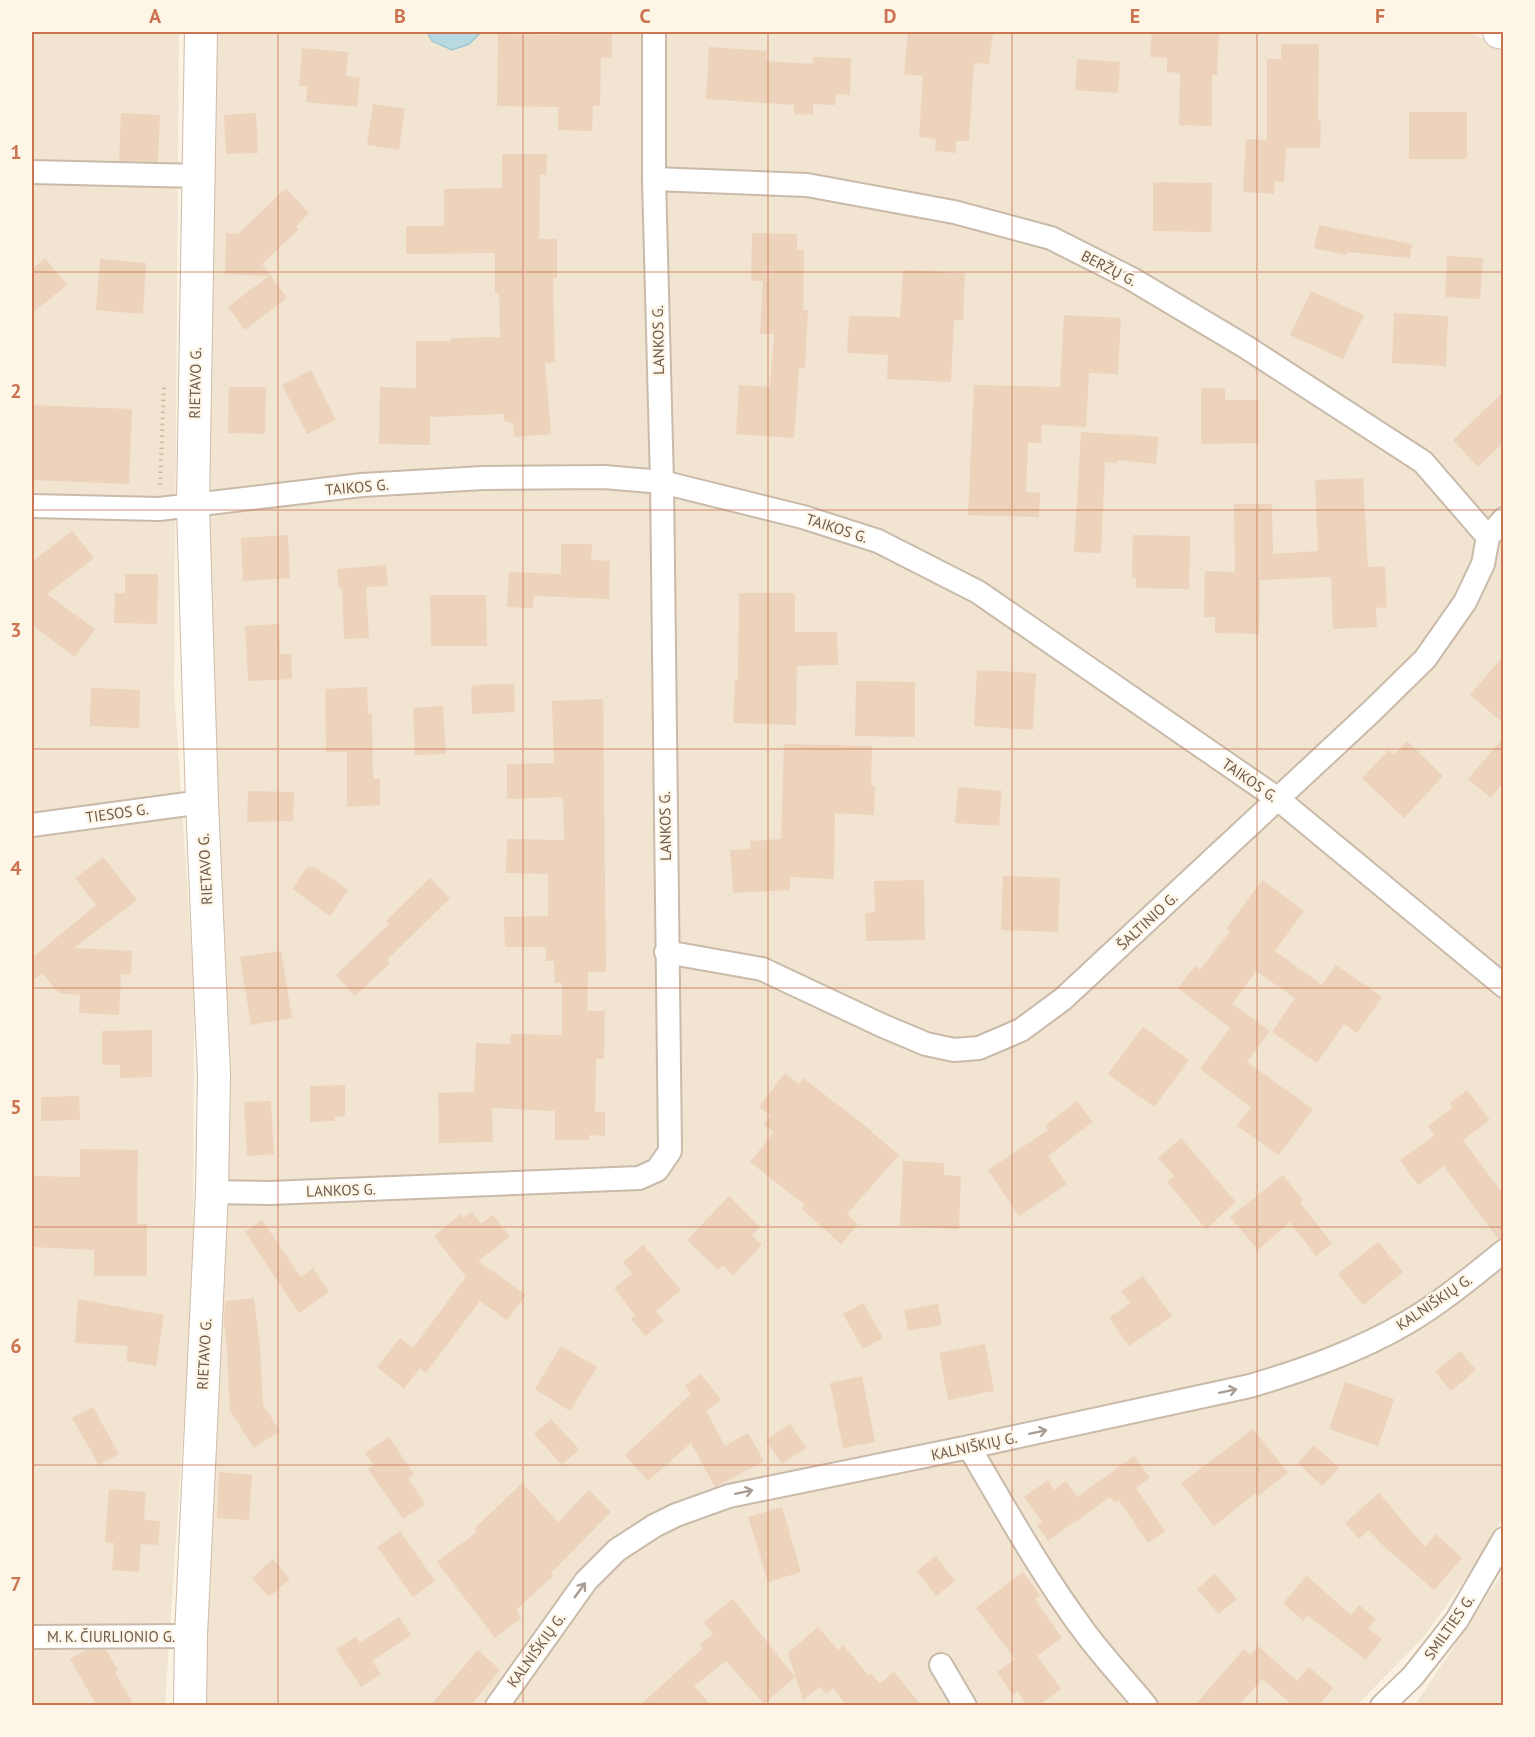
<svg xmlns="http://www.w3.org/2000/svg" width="1535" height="1737" font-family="'PT Sans',sans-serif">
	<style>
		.residential { fill: #f1e4d1 }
		.water { fill: #b8d9e1; stroke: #a0c7d2; stroke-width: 1.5 }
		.building { fill: #edd2bc }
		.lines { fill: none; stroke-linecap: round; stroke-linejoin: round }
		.street-casing { stroke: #c9baaa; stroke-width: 26 }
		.secondary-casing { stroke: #cebcaa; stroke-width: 34 }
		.path { stroke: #d1b6a0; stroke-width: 4; stroke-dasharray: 1.5 4.5; stroke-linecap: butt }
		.street { stroke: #fff; stroke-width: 22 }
		.secondary { stroke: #fff; stroke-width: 32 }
		.oneway { stroke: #a99c93 }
		.grid { fill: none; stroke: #ca7450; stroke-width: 1.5; stroke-opacity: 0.55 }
		.labels { text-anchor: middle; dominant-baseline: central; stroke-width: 4.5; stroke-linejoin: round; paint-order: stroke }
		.street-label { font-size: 15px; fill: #6f5a4b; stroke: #fdf6e7 }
		.neatline { fill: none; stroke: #ca7450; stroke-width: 2 }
		.grid-label { font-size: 20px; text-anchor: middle; font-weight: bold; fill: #ca7450 }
	</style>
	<rect width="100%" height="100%" fill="#faf2e2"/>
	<path class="residential" d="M32,32H179L174,688L194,987L193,1283L165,1705L32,1706Z
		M212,32H1467L1503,46V1516L1484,1552L1424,1637L1357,1705L197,1706L208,944Z
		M1503,1572V1705H1415Z"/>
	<path class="water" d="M427,32H479L480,33L469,44L452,50L432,41Z"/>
	<path class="building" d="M558,32H612V58H601L600,106H593L592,131L558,130V107L497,106L498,34L558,35Z
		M908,32H993L989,64L974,63L969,141H956V153L935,151L936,139L919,137L923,76L904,74Z
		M1152,32H1219L1217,75H1212V126L1179,125L1180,73L1167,72V58L1150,57Z
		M1281,44H1319L1318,121H1321L1320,148H1286L1284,182L1275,181L1274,194L1243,192L1246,139L1267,140V59H1281Z
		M709,47L767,51L766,61L813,64V57L851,58L850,95L836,94L835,105L813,104V115L794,114V105L706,99Z
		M302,48L348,52L346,76L360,78L357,107L306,102L307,86H299Z
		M1077,59L1120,62L1118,93L1075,90Z
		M373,104L405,109L399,150L367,145Z
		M1409,112H1467V159H1409Z
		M121,113L160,115L158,162L119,161Z
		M256,113L258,153L226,154L224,115Z
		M502,154H547L546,175H540L539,239H557V278H553L555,362L545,363L551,434L514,437L513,423L504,421V414L430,417V445L379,444L380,387L416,388V341H451V338L500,337L499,293H495V253L406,254V226H444V189L502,188Z
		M1153,182L1212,183L1211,232L1153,231Z
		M286,188L309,213L296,226L299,229L262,264L287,298L245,330L228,307L269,276L225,274L226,233L238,234Z
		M1319,225L1412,244L1410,258L1347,252L1346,255L1314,248Z
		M752,233L797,234V250H804L803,310H808L806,345L805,368H799L794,438L736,434L739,385L770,387L774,334H760L763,281H751Z
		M1447,256L1483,258L1480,299L1445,297Z
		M45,258L67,285L32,313V269Z
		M100,259L146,263L143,314L96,310Z
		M903,270L965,273L963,320H954L951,382L887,379L888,355L847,353L849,316L900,317Z
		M1311,291L1364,315L1343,359L1290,335Z
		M1394,313L1448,316L1446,366L1392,363Z
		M1064,315L1121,318L1118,374L1089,373L1086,427L1042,425L1041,443H1028L1026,492L1040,493L1039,517L968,515L974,385L1060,387Z
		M311,370L336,420L307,434L282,385Z
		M229,387H266L265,434L228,433Z
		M1201,388H1225V400H1258V443L1201,444Z
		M1503,392V443L1478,467L1453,440Z
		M32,405L132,409L129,484L32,480Z
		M1081,432L1125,435V434L1158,437L1156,464L1118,460L1117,463L1105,462L1101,553L1074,552Z
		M1363,478L1368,567L1385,566L1387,607L1376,608L1377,627L1333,629L1331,577L1260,580L1259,634L1215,633V617H1204L1205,571L1235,572L1234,504H1272L1273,554L1318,551L1315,480Z
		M72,531L94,558L47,594L95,629L75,657L32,625V562Z
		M288,535L290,578L243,581L241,538Z
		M1133,535L1190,536L1189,589L1136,588V578H1132Z
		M561,544H592L591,560L610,561L609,599L534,596L533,608L507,607L509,572L561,574Z
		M386,565L388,586L366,587L369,638L344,639L342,589H339L337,569Z
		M125,574H158L157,624L114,623L115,593H125Z
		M739,593H795V632H837L838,665L797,666L796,725L733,723L735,679H738Z
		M430,595H486L487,646H431Z
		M279,624L280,654H291L292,679L248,681L245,626Z
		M1503,656V723L1470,695Z
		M977,670L1036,673L1033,730L974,726Z
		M856,681L915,682V737L855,736Z
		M490,684H514L515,712L472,714L471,686Z
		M367,687L368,714H372L373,779H380V805L347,807V752H326L325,689Z
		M91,688L140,690L139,728L90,726Z
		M603,699L606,972H588L587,1011H605L604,1059H596L595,1112H605V1136L589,1135V1140H555V1111L492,1108L493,1142L439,1143L438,1093L474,1092L476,1043L510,1044L511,1034L562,1035V983H555L554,961H546V947H505L504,917L548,916V874L506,873L507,839L564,840L563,797L507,799V764L554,763L552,701Z
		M443,706L446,754L415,755L413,708Z
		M1503,738V783L1491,798L1468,779Z
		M1407,741L1443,776L1404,818L1362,778L1389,750L1394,755Z
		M784,744L872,746L871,786L875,787L874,815L835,813L834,879L790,877V890L733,893L730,850L750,849V841L781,839Z
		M958,787L1002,791L999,826L955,823Z
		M248,791L294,792L293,821L247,822Z
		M103,857L137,900L74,948L132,951L131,975L121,974L119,1015L79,1013L80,995L59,993L42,973L32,981V958L96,905L75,878Z
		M307,867H315L348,890L330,916L292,889Z
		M1003,876L1060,878L1058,932L1001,930Z
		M430,878L450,898L387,960L390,963L355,996L336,975L389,924L386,921Z
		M924,880L925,940L866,941L865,913L875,912L874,881Z
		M1262,880L1304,911L1275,951L1322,985L1336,965L1382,997L1357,1033L1344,1024L1317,1063L1272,1032L1295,998L1256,971L1232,1004L1270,1031L1247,1062L1313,1109L1279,1155L1237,1126L1251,1107L1200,1069L1230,1028L1178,988L1195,966L1200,970L1230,931L1226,929Z
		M281,951L292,1018L251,1025L240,957Z
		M1143,1027L1189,1060L1154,1107L1108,1074Z
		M152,1030V1077L120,1078V1065H102V1031Z
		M785,1073L799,1084L803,1078L859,1121L899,1155L847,1214L858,1224L841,1244L802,1209L805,1205L750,1162L774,1132L764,1125L771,1116L759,1107Z
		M345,1085V1116L335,1117V1121L310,1122V1086Z
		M1467,1090L1490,1120L1463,1140L1503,1194V1238L1498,1239L1444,1166L1418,1185L1400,1160L1435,1135L1428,1126L1453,1107L1450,1103Z
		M79,1096L80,1120L41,1121V1097Z
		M271,1101L274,1154L247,1156L244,1102Z
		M1077,1101L1093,1122L1048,1156L1067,1184L1019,1216L988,1170L1048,1130L1045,1126Z
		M1181,1138L1236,1202L1206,1229L1167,1182L1174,1176L1158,1158Z
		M80,1149L138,1150L137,1224H147V1276H94V1250L32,1247V1176L80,1177Z
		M903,1161L944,1163V1175L961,1176L959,1229L900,1226Z
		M1283,1175L1303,1200L1300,1203L1332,1243L1316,1256L1290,1222L1258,1250L1230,1217Z
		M729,1196L760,1227L752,1235L762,1245L733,1275L723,1265L718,1270L687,1240Z
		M472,1212L481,1224L493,1215L510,1237L478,1261L526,1295L507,1320L480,1301L426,1373L420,1368L404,1389L377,1367L400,1338L413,1348L466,1277L434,1236L461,1214L464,1218Z
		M262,1220L301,1277L313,1268L329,1292L299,1313L245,1232Z
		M1378,1242L1403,1272L1363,1305L1338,1274Z
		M643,1245L681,1290L656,1311L664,1321L645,1336L631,1319L635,1315L614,1288L632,1274L623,1262Z
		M1143,1276L1172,1316L1129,1346L1109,1318L1130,1303L1121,1291Z
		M254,1298L260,1348L263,1405L280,1431L254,1448L230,1411L227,1350L224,1321L225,1301Z
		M78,1299L164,1315L156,1366L126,1361L128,1346L75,1343Z
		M863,1303L883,1338L863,1349L843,1314Z
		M938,1304L942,1325L908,1331L904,1310Z
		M985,1344L994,1391L948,1400L939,1353Z
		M561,1346L597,1367L570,1411L535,1389Z
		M1460,1351L1476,1370L1451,1391L1435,1372Z
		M701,1374L721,1400L706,1411L725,1446L748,1433L764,1461L715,1487L691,1443L648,1481L625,1455L691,1394L685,1386Z
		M862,1376L875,1442L843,1448L830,1383Z
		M1345,1382L1394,1399L1378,1446L1329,1429Z
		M93,1407L119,1454L99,1465L72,1418Z
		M551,1419L579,1449L562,1465L534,1434Z
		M790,1424L806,1448L782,1464L766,1440Z
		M1253,1429L1288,1473L1258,1496L1256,1493L1214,1526L1181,1483Z
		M389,1437L414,1474L408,1478L425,1504L403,1519L368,1469L374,1465L365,1453Z
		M1314,1445L1339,1468L1322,1486L1298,1463Z
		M1134,1456L1150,1478L1136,1488L1165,1531L1148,1543L1119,1500L1115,1503L1110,1497L1048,1541L1037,1525L1042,1522L1024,1497L1048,1480L1054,1490L1066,1481L1077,1497Z
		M219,1472L252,1475L249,1520L217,1518Z
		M522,1483L558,1522L589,1490L611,1512L551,1573L553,1576L516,1610L521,1618L495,1638L437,1562L477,1532L474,1529Z
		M109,1489L146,1492L144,1520L160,1521L158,1545L141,1544L139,1572L112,1570L114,1543L105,1542Z
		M1379,1493L1425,1547L1436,1534L1462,1558L1434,1590L1378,1541L1369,1530L1359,1539L1345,1523Z
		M782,1507L801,1572L768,1582L748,1517Z
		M400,1531L435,1581L413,1597L377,1547Z
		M936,1556L955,1581L936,1596L917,1571Z
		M273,1559L290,1579L269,1597L252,1578Z
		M1023,1572L1040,1595L1035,1599L1062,1638L1037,1656L1061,1689L1037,1706H1027L1017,1691L1013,1695L997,1672L1015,1659L976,1608Z
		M1215,1574L1237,1599L1219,1614L1197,1589Z
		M1307,1576L1351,1615L1359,1605L1376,1619L1368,1628L1382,1639L1366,1660L1308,1616L1303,1621L1283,1603Z
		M733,1599L795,1677L764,1704L726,1661L694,1686L712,1706H639L703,1648L700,1644L713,1634L704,1622Z
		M399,1617L411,1635L372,1661L381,1674L361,1687L336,1649L356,1637L360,1643Z
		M818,1627L838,1650L843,1645L868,1675L870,1673L880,1684L894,1672L922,1706H847L833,1688L826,1694L820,1687L803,1700L788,1653Z
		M1258,1646L1297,1681L1309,1667L1333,1688L1318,1706H1294L1262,1679L1238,1706H1194L1244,1649L1251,1655Z
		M86,1650H106L118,1670L115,1672L134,1706H97L70,1659Z
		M478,1650L500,1670L470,1706H430Z"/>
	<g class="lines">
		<g class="street-casing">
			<path id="street" d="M32,172L199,176
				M654,179L807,185L954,212L1051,238L1132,279L1246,347L1423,462L1488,537
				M32,506L159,509L362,485L483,478L604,477L662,482L803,517L878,541L978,592L1278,799L1504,986
				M32,825L202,802
				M666,952L762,969L881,1025L926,1044L954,1050L979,1048L1021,1030L1063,999L1372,711L1425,659L1465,602L1483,564L1488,537L1504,519
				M212,1192L270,1193L639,1178L657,1170L670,1151L662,482L654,179V32
				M969,1447C1006,1510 1041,1573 1084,1631C1103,1657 1126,1681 1146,1706
				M32,1637L191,1636
				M941,1665L965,1706
				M497,1706L586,1581L617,1550L654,1526L676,1515L729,1496L969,1447L1250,1386C1304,1370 1359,1351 1408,1322C1442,1302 1473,1276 1504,1251
				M1382,1706L1413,1676L1457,1620L1504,1539"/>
		</g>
		<g class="secondary-casing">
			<path id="secondary" d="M1499,32L1504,33
				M190,1706L191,1636L212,1192L214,1075L202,802L193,506L201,32"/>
		</g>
		<path class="path" d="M160,485L164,385"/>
		<use href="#street" class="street"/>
		<use href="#secondary" class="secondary"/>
	</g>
	<defs><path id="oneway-shaft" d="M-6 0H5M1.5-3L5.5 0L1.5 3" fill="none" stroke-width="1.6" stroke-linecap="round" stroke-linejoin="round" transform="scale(1.5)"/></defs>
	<g class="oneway">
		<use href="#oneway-shaft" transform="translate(1228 1391) rotate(-12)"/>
		<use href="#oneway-shaft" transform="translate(1038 1432) rotate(-12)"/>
		<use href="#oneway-shaft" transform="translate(744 1492) rotate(-12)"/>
		<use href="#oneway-shaft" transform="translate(580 1590) rotate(-54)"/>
	</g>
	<path class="grid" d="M278,32V1706M523,32V1706M768,32V1706M1012,32V1706M1257,32V1706M32,272H1504M32,510H1504M32,749H1504M32,988H1504M32,1227H1504M32,1465H1504"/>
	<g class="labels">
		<g class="street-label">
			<text transform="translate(1109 268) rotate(27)">BERŽŲ G.</text>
			<text transform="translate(658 340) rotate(-91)">LANKOS G.</text>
			<text transform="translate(195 383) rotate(-89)">RIETAVO G.</text>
			<text transform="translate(357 487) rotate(-5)">TAIKOS G.</text>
			<text transform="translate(837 528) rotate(18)">TAIKOS G.</text>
			<text transform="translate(1250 780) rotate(35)">TAIKOS G.</text>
			<text transform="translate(117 813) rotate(-8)">TIESOS G.</text>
			<text transform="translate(665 826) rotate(-91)">LANKOS G.</text>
			<text transform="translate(205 869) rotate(-93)">RIETAVO G.</text>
			<text transform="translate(1147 921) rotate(-43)">ŠALTINIO G.</text>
			<text transform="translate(341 1190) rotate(-2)">LANKOS G.</text>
			<text transform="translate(1434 1302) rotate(-34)">KALNIŠKIŲ G.</text>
			<text transform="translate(204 1354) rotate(-87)">RIETAVO G.</text>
			<text transform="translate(974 1446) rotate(-12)">KALNIŠKIŲ G.</text>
			<text transform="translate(1449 1627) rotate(-55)">SMILTIES G.</text>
			<text x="111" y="1636">M. K. ČIURLIONIO G.</text>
			<text transform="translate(536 1650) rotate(-54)">KALNIŠKIŲ G.</text>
		</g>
	</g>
	<rect width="1535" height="1737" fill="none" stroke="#fdf6e7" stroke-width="66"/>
	<rect x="33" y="33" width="1469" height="1671" class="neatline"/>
	<g class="grid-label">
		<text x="155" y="23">A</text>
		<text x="400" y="23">B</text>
		<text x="645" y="23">C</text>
		<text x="890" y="23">D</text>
		<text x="1135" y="23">E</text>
		<text x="1380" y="23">F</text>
		<text x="16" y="159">1</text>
		<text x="16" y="398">2</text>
		<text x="16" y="637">3</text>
		<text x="16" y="875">4</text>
		<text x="16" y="1114">5</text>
		<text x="16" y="1353">6</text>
		<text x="16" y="1591">7</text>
	</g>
</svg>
